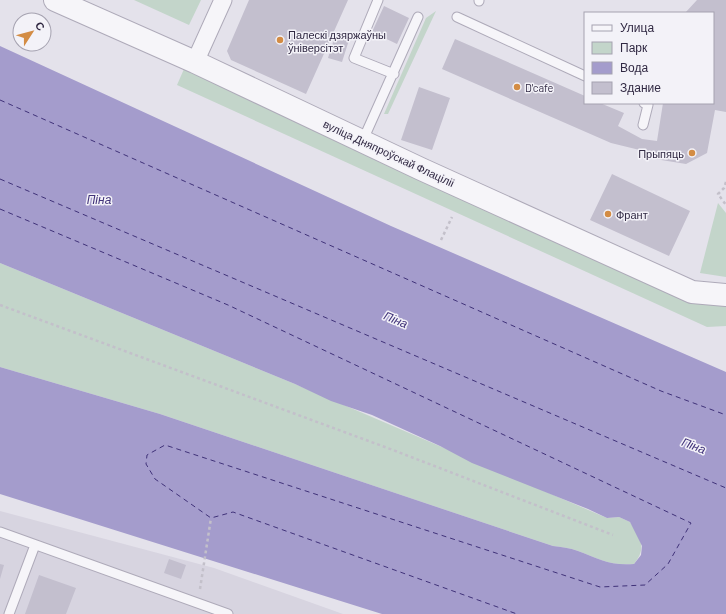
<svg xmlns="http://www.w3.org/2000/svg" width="726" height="614" font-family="Barlow,sans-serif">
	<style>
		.built { fill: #d7d4e0 }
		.green { fill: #c3d5ca }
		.water { fill: #a49ccc }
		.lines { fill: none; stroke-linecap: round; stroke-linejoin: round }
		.ferry { stroke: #403279; stroke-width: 1; stroke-dasharray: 5 4; stroke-linecap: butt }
		.building { fill: #c3bfce }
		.service-casing { stroke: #aeaab9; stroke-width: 11 }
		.minor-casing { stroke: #aeaab9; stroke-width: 19 }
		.tertiary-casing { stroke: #aeaab9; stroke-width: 24 }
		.path { stroke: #c3c0ca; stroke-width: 2.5; stroke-dasharray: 3 3; stroke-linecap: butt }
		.service { stroke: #f6f5f9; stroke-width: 9 }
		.minor { stroke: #f6f5f9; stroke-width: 17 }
		.tertiary { stroke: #f6f5f9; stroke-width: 22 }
		.poi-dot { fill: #d38c44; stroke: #f3f2f8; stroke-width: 1.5 }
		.labels { text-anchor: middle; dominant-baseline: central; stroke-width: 3; stroke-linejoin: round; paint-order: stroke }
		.poi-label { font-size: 11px; fill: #312943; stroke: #f3f2f8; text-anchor: start }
		.street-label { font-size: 11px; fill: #312943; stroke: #f3f2f8 }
		.water-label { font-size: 12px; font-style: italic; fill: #403279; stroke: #f3f2f8 }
	</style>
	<rect width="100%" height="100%" fill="#e4e2eb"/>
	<path class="built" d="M0,511L214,568L343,614H0Z"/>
	<path class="green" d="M134,0H201L189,25Z
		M436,11L388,114H384L426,18Z
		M184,69L726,305V326L707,327L177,85Z
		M718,203L726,213V277L700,273Z
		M0,263L295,384L607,518L619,517L630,522C641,538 647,548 634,564C610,566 599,559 578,551C570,548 561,547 553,546L160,414L0,367Z"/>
	<path class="water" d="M0,46L391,226L726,372V614H382L0,494V367L160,414L553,546C561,547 570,548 578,551C599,559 610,566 634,564L641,555L642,546L630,522L619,517L607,518L588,509L472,463L440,446L372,415L331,401L295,384L0,263Z"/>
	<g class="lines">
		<path class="ferry" d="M0,100L661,391L726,415
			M0,179L726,488
			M0,209L228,305L691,523L668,564L645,585L600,587L165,445L147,455L146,464L155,479L211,518L233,512L517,614"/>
	</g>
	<path class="building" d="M249,0H348L306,94L231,60L227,51Z
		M697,0H726V112L715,110L707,153L686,164L655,159L656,154L611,143L442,69L455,39L585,96V103H600L624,113L618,126L642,139L657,141L663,103H713V13H685Z
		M384,6L409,18L397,44L372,32Z
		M335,36L349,40L342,62L328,58Z
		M419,87L450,98L432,150L401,140Z
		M612,174L690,211L669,256L590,220Z
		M169,559L186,565L181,579L164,573Z
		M0,564L4,565L0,579Z
		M39,575L76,588L66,614H25Z"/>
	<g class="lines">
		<g class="service-casing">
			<path id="service" d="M378,0L354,58L394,74
				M479,0V1
				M457,17L585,76
				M643,125L648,105L644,103
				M363,140L418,17
				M0,532L228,614
				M9,614L35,545"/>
		</g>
		<g class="minor-casing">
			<path id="minor" d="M195,62L223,0"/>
		</g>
		<g class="tertiary-casing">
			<path id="tertiary" d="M55,0L195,62L421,169L692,292L726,295"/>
		</g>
		<path class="path" d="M726,182L724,188L718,194L726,205
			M441,240L452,217
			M0,305L393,450L613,535
			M200,589L211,518"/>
		<use href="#service" class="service"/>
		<use href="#minor" class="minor"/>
		<use href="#tertiary" class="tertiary"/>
	</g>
	<g class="poi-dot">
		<circle cx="280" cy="40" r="4"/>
		<circle cx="517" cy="87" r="4"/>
		<circle cx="692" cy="153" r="4"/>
		<circle cx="608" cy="214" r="4"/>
	</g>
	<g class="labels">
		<g class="poi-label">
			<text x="288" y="34">Палескі дзяржаўны<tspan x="288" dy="13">ўніверсітэт</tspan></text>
			<text x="525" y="87">D'cafe</text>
			<text x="684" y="153" text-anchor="end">Прыпяць</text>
			<text x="616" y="214">Франт</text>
		</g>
		<g class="street-label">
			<text transform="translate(389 153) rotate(25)">вуліца Дняпроўскай Флаціліі</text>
		</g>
		<g class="water-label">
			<text x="99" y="199">Піна</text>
			<text transform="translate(396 319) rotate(23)">Піна</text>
			<text transform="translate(694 445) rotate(21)">Піна</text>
		</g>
	</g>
	<rect x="584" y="12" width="130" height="92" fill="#f3f2f8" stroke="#a5a2b0"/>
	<rect x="592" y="25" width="20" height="6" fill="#f6f5f9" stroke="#a5a2b0"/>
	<text x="620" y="32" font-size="12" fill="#312943">Улица</text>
	<rect x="592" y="42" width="20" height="12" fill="#c3d5ca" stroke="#a5a2b0"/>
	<text x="620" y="52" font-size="12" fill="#312943">Парк</text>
	<rect x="592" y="62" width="20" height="12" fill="#a49ccc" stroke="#a5a2b0"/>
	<text x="620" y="72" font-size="12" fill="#312943">Вода</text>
	<rect x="592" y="82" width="20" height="12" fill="#c3bfce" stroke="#a5a2b0"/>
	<text x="620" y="92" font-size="12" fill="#312943">Здание</text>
	<g transform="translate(32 32) rotate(54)"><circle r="19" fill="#f3f2f8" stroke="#a5a2b0"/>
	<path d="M0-3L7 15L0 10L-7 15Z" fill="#d38c44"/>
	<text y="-6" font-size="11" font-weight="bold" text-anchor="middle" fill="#312943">С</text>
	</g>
</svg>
